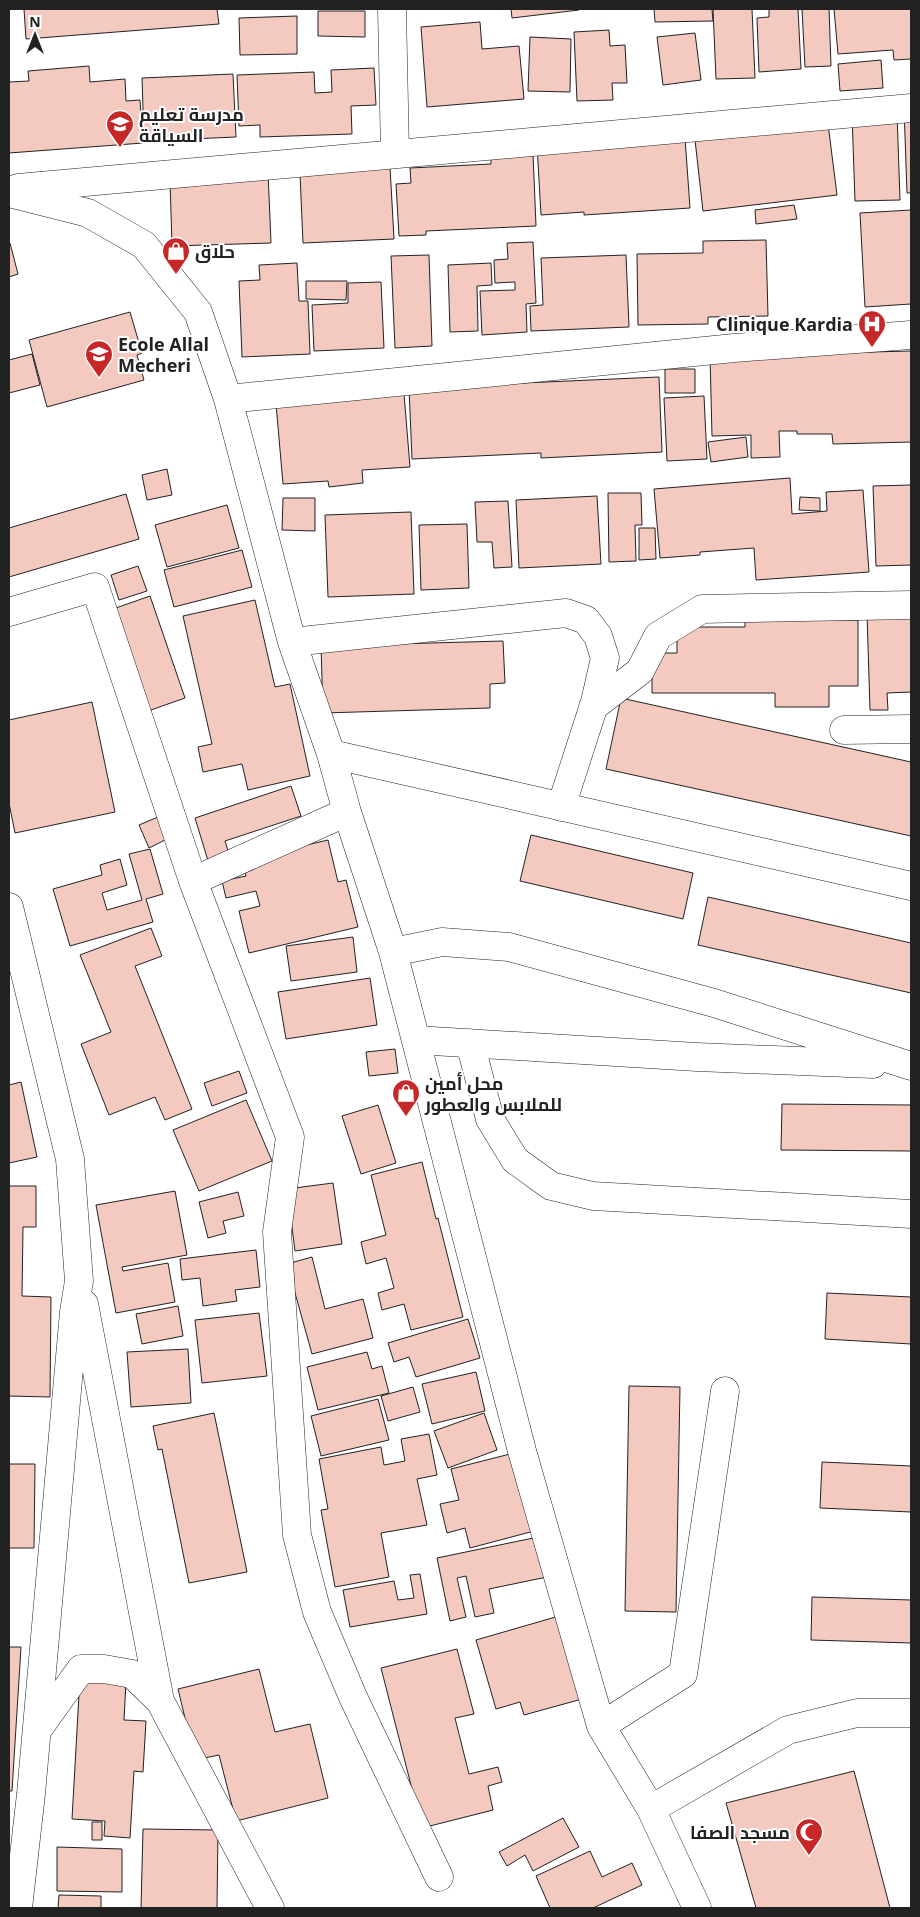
<svg xmlns="http://www.w3.org/2000/svg" width="920" height="1917" font-family="'Open Sans',Cairo,sans-serif">
	<style>
		.building { fill: #f3c9c0; stroke: #222 }
		.lines { fill: none; stroke-linecap: round; stroke-linejoin: round }
		.street-casing { stroke: #222; stroke-width: 29 }
		.street { stroke: #fff; stroke-width: 28 }
		.labels { text-anchor: middle; dominant-baseline: central; stroke-width: 4; stroke-linejoin: round; paint-order: stroke }
		.poi-label { font-size: 18px; font-weight: bold; fill: #222; stroke: #fff; text-anchor: start }
	</style>
	<rect width="100%" height="100%" fill="#fff"/>
	<path class="building" d="M24,9H217L219,24L26,39Z
		M511,9H579V10L512,18Z
		M654,9H712L713,21L655,22Z
		M713,9H752L755,78L716,79Z
		M769,9H798L801,69L759,72L757,18L769,17Z
		M802,9H829L831,66L805,67Z
		M834,9H911V59L894,60L893,50L838,54Z
		M318,11H365V37L318,36Z
		M297,16V54L240,55L239,18Z
		M480,22L482,49L519,46L524,99L427,107L421,27Z
		M609,30L610,46L625,45L627,83H612L613,100L577,101L574,32Z
		M695,33L701,80L663,85L657,37Z
		M530,37L571,39L570,92L528,91Z
		M881,60L883,88L840,91L838,64Z
		M89,66L90,82L125,79L126,101L140,100L143,143L9,153V82L29,81L28,71Z
		M374,68L376,105L351,106L352,134L260,137V125L239,126L237,75L314,72L315,93L332,92L331,70Z
		M233,74L236,137L144,141L142,78Z
		M904,108H911V193H907Z
		M897,113L900,200L855,201L852,115Z
		M827,116L837,195L703,211L694,131Z
		M685,138L690,208L584,215V212L541,215L537,145Z
		M533,154L536,226L426,231V235L399,236L396,184L411,183L410,168L491,164V156Z
		M390,167L394,239L303,243L300,174Z
		M268,172L271,243L172,246L170,180Z
		M794,205L797,219L756,224L755,210Z
		M911,210V304L865,307L860,213Z
		M766,240L768,316L708,317V324L638,325L637,254L703,253V241Z
		M533,242L536,303L526,304L527,332L482,335L480,291L515,290V282L495,283L494,260L508,259L507,243Z
		M10,243L18,274L9,277V244Z
		M429,255L432,346L395,348L391,256Z
		M626,255L629,327L531,331L530,306L543,305L541,258Z
		M297,263L299,301H308L310,354L242,357L239,281L260,280L259,265Z
		M491,263L492,285L477,286L478,331L450,332L448,265Z
		M306,281H347L346,300L306,299Z
		M381,282L384,348L314,351L312,305L348,303V283Z
		M130,312L142,353L137,355L144,380L47,407L29,340Z
		M911,351V442L833,444L832,434H797V431H779L780,457L751,458V435L712,436L710,356Z
		M32,354L40,385L9,393V360Z
		M665,369H695V393H665Z
		M659,377L662,452L541,458V453L412,459L409,388Z
		M404,394L410,467L362,470L363,483L329,487L328,481L283,484L276,404Z
		M704,396L707,459L667,461L664,398Z
		M746,437L748,457L711,462L708,442Z
		M167,469L172,495L147,500L142,475Z
		M790,478L792,514L827,511L826,492L863,490L869,572L756,580L754,548L700,552V555L660,558L654,489Z
		M911,485V565L876,566L873,486Z
		M608,493H641L642,525H635L636,561L609,562Z
		M126,494L139,539L9,577V528Z
		M597,496L601,564L519,568L516,500Z
		M800,497L820,498V511L799,510Z
		M283,498H315V531L282,530Z
		M508,501L512,567L494,568L492,542H477L475,502Z
		M227,505L239,548L167,567L155,525Z
		M411,512L414,594L328,597L325,515Z
		M467,524L469,588L421,590L419,525Z
		M639,528H655L656,559L639,560Z
		M242,550L252,587L174,607L164,570Z
		M138,566L147,591L119,600L111,575Z
		M150,596L185,698L148,711L113,609Z
		M255,600L275,687L290,684L310,776L248,790L242,764L203,772L198,747L212,744L183,616Z
		M911,613V692L887,693L888,710H870L867,614Z
		M745,620H858V686H829V707H775V693H652V653H677V627H745Z
		M503,641L505,683L490,684V708L323,713L321,646Z
		M621,698L911,762V836L606,769Z
		M92,702L115,812L15,833L9,803V720Z
		M291,786L301,816L225,841L230,857L209,864L195,818Z
		M158,817L167,839L149,848L139,825Z
		M531,835L693,873L683,919L520,881Z
		M328,840L338,882L346,880L358,927L249,953L239,911L260,906L256,891L226,898L222,881L246,876L242,860Z
		M150,849L163,894L146,899L153,922L70,946L53,889L102,875L100,865L120,859L127,885L102,893L107,910L142,900L129,854Z
		M708,897L911,943V993L698,945Z
		M151,928L162,956L135,966L192,1109L165,1120L155,1097L109,1115L81,1044L111,1032L80,955Z
		M353,937L357,972L291,981L286,946Z
		M370,978L377,1025L286,1039L278,992Z
		M395,1049L398,1073L369,1076L366,1052Z
		M239,1071L247,1093L212,1106L204,1083Z
		M21,1082L37,1157L9,1163V1085Z
		M246,1100L272,1161L199,1191L173,1130Z
		M782,1104L911,1105V1151L781,1150Z
		M378,1105L396,1163L361,1174L342,1116Z
		M422,1162L436,1219L438,1218L463,1317L411,1330L404,1304L382,1310L378,1293L394,1288L386,1258L366,1264L361,1242L386,1235L371,1175Z
		M333,1183L342,1244L295,1251L287,1189Z
		M9,1186H36V1227H23L22,1296L51,1297L50,1397L9,1396V1464H35L34,1548H9Z
		M175,1191L187,1255L122,1267L123,1271L168,1263L175,1302L116,1313L96,1205Z
		M238,1192L244,1216L223,1221L226,1233L208,1238L199,1202Z
		M256,1250L260,1287L235,1290L237,1301L203,1306L200,1278L182,1280L180,1259Z
		M312,1257L325,1309L363,1299L373,1338L312,1354L287,1264Z
		M827,1293L911,1297V1344L825,1339Z
		M178,1306L183,1336L142,1344L136,1314Z
		M259,1313L267,1376L202,1383L195,1320Z
		M468,1319L480,1358L416,1377L409,1357L394,1362L388,1343Z
		M188,1349L191,1403L131,1407L127,1352Z
		M367,1352L372,1369L382,1366L389,1393L318,1410L307,1367Z
		M476,1372L485,1411L432,1424L422,1384Z
		M629,1386L680,1387L676,1612L625,1611Z
		M413,1387L420,1412L388,1421L381,1396Z
		M378,1399L389,1440L321,1456L311,1416Z
		M214,1413L247,1572L189,1583L162,1449L158,1450L153,1426Z
		M484,1413L497,1450L448,1468L434,1431Z
		M429,1434L437,1475L417,1479L427,1525L381,1533L389,1577L335,1587L321,1510L328,1509L319,1459L381,1447L384,1465L405,1461L401,1439Z
		M514,1453L534,1531L470,1548L465,1528L447,1533L440,1504L459,1500L451,1469Z
		M822,1462L911,1466V1512L820,1508Z
		M538,1537L547,1577L489,1589L494,1613L475,1617L466,1576L457,1578L466,1617L450,1621L437,1558Z
		M420,1574L427,1614L350,1627L343,1590L394,1581L398,1600L414,1598L410,1575Z
		M812,1597L911,1600V1643L811,1640Z
		M559,1616L582,1699L524,1715L520,1702L496,1709L476,1640Z
		M9,1647H21L12,1791H9Z
		M457,1649L474,1714L455,1718L469,1774L498,1767L502,1782L488,1786L493,1810L422,1828L381,1668Z
		M259,1669L275,1732L310,1724L328,1798L236,1821L219,1755L195,1760L178,1689Z
		M80,1677L126,1681L124,1720L146,1721L143,1772L134,1771L130,1838L104,1836L105,1821L72,1819Z
		M854,1771L890,1908H756L726,1803Z
		M563,1818L579,1847L533,1871L525,1855L507,1866L499,1852Z
		M92,1822H102V1840H92Z
		M143,1829L218,1830L217,1908H141Z
		M57,1847L122,1849V1892L57,1891Z
		M590,1851L602,1877L632,1863L642,1885L593,1908H550L536,1876Z
		M59,1895L101,1896V1908H58Z"/>
	<g class="lines">
		<g class="street-casing">
			<path id="street" d="M392,9L395,154
				M18,188L911,108
				M9,193L88,213L144,245L198,312L228,399L292,642L331,754L347,812L393,952L522,1451L601,1726L651,1809L697,1908
				M228,399L734,348L911,335
				M9,612L95,587L193,881L290,1137L277,1232L297,1535L317,1612L353,1697L439,1877
				M292,642L566,613L586,620L598,636L605,658L595,702L561,807
				M593,707L640,671L658,636L702,609L911,605
				M844,730L911,729
				M331,754L911,886
				M193,881L347,812
				M9,907L70,1159L79,1281L74,1312L31,1794L18,1908
				M393,952L442,942L509,947L714,1003L911,1066
				M416,1040L697,1057L873,1064
				M470,1043L490,1119L515,1160L551,1186L593,1196L911,1214
				M84,1304L160,1701
				M601,1726L683,1674L725,1391
				M38,1729L81,1669H104L132,1674L160,1701L270,1908
				M651,1809L788,1730L857,1713H911"/>
		</g>
		<use href="#street" class="street"/>
	</g>
	<defs>
		<g id="school-pin" transform="scale(1.4375)"><path d="M0 17L-7.5 6A9.5 9.5 0 1 1 7.5 6Z" fill="#c62828" stroke="#fff"/><path d="M0-5L7-2L0 1L-7-2ZM-4 1L0 2.5L4 1V4Q0 6-4 4Z" fill="#fff"/></g>
		<g id="shop-pin" transform="scale(1.4375)"><path d="M0 17L-7.5 6A9.5 9.5 0 1 1 7.5 6Z" fill="#c62828" stroke="#fff"/><path d="M-5-2.5h2.3a2.7 3.5 0 0 1 5.4 0H5L5.5 6h-11ZM-1.5-2.5h3a1.5 2.3 0 0 0-3 0Z" fill="#fff"/></g>
		<g id="hospital-pin" transform="scale(1.4375)"><path d="M0 17L-7.5 6A9.5 9.5 0 1 1 7.5 6Z" fill="#c62828" stroke="#fff"/><path d="M-5-5h3v3.5h4V-5h3V5h-3V1.5h-4V5h-3Z" fill="#fff"/></g>
		<g id="mosque-pin" transform="scale(1.4375)"><path d="M0 17L-7.5 6A9.5 9.5 0 1 1 7.5 6Z" fill="#c62828" stroke="#fff"/><path d="M3.5-4.9A6 6 0 1 0 3.5 4.9A5 5 0 1 1 3.5-4.9Z" fill="#fff"/></g>
	</defs>
	<g fill-rule="evenodd">
		<use href="#school-pin" x="120" y="124"/>
		<use href="#shop-pin" x="176" y="251"/>
		<use href="#hospital-pin" x="872" y="324"/>
		<use href="#school-pin" x="99" y="354"/>
		<use href="#shop-pin" x="406" y="1093"/>
		<use href="#mosque-pin" x="809" y="1832"/>
	</g>
	<g class="labels">
		<g class="poi-label">
			<text x="139" y="114">مدرسة تعليم<tspan x="139" dy="21">السياقة</tspan></text>
			<text x="195" y="251">حلاق</text>
			<text x="853" y="324" text-anchor="end">Clinique Kardia</text>
			<text x="118" y="344">Ecole Allal<tspan x="118" dy="21">Mecheri</tspan></text>
			<text x="425" y="1083">محل أمين<tspan x="425" dy="21">للملابس والعطور</tspan></text>
			<text x="790" y="1832" text-anchor="end">مسجد الصفا</text>
		</g>
	</g>
	<rect width="920" height="1917" fill="none" stroke="#222222" stroke-width="20"/>
	<g transform="translate(35 35)" stroke="#ffffff" stroke-width="4" paint-order="stroke">
	<path d="M0-4L9 19L0 12L-9 19Z" fill="#222222"/>
	<text y="-8" font-size="14" font-weight="bold" text-anchor="middle" fill="#222222">N</text>
	</g>
</svg>
